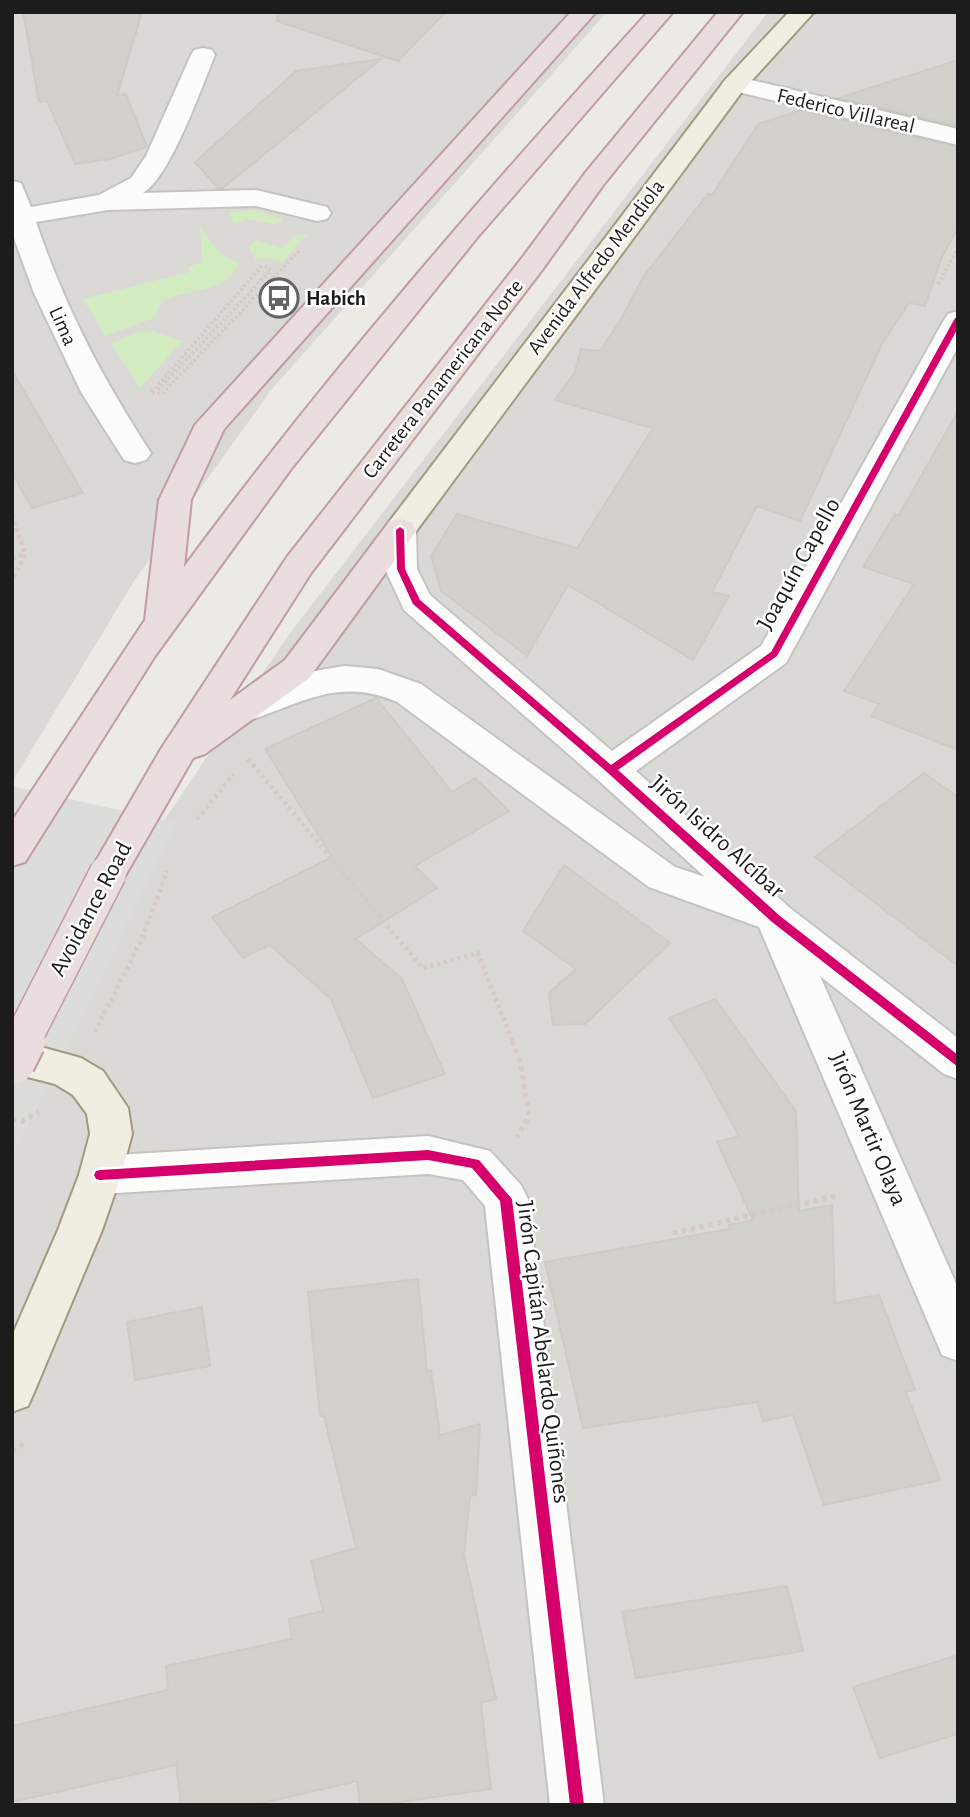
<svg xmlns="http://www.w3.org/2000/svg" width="970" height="1817" font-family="'Alegreya Sans',sans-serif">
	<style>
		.residential { fill: #dad9d6 }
		.grass { fill: #d2ebc1 }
		.pier { fill: #dcdcd9 }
		.building { fill: #d1d0cb; stroke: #cecbc5; stroke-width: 2 }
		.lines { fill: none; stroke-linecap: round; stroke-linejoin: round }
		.minor-casing { stroke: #c3c3c0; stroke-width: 4 }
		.major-casing { stroke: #a19a81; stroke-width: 4 }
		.highway-casing { stroke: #c19ca1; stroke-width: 4 }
		.path-far2 { stroke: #d7c9c3; stroke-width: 3.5; stroke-dasharray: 2.5 2.5; stroke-linecap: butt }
		.path-far1 { stroke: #d7c9c3; stroke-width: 4.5; stroke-dasharray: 3.5 3.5; stroke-linecap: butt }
		.path { stroke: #d7c9c3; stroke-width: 5; stroke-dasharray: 4.5 4.5; stroke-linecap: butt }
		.minor { fill: #fcfcfb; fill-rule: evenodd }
		.major { fill: #f0ede3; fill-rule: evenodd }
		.highway { fill: #e9dddd; fill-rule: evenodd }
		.highway-bridge-far1-casing { stroke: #c19ca1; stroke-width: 39; stroke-linecap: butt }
		.highway-bridge-casing { stroke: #c19ca1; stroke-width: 50; stroke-linecap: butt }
		.highway-bridge-far1 { stroke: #e9dddd; stroke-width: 36 }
		.highway-bridge { stroke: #e9dddd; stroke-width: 46 }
		.cycleway-casing { stroke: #fff; stroke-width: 5 }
		.cycleway { fill: #d6006c; fill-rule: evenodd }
		.labels { text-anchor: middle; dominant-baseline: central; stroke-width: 5; stroke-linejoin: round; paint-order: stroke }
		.far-street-label { font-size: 21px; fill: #1c1c1c; stroke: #fff }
		.far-poi-label { font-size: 21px; font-weight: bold; fill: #1c1c1c; stroke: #fff; text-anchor: start }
		.street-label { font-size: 24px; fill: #1c1c1c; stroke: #fff }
	</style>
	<rect width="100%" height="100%" fill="#ebeae4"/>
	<path class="residential" d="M12,12H607L272,389L136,578L12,782Z
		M768,12H958V1805H12V1126L151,840L287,637Z"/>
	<path class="grass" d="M254,210L283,219L277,225L249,219L234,224L229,212Z
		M200,226L218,251L239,264C227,292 188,290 164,300L154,318L105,336L83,299L190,272L188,267L202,262Z
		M308,234L282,262L263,258L256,260L248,247L255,240L282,248L296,235Z
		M152,331L182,341L140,388L110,343L141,332Z"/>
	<path class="pier" d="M12,786L177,823L12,1158Z"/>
	<path class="building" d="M23,12H142L117,96L126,94L147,147L110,159L75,164L47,101L39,102Z
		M278,12H446L398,61L277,21Z
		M381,59L223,188H218L195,162L296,71Z
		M958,60V126L838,98Z
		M801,110L958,147V227L941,259L925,306L909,303L882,344L800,521L757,506L712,592L729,596L693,660L568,585L527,656L441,591L431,556L457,514L577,548L653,428L555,400L575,372L581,349L600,351L623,316L643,277L708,194L712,195L758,124Z
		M12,370L83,493L32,508L12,473Z
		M958,411V750L871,716L879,704L844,691L914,584L863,567L895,514L899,515Z
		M376,698L452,792L475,778L509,811L415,866L437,888L356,939L402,979L445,1074L373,1098L331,999L270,945L243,958L212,917L332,857L265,749Z
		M924,773L958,797V966L815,857Z
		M564,865L670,943L585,1024L553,1025L549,993L576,969L523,931Z
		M715,999L796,1111L799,1211L832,1205L835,1303L879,1295L915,1390L906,1392L940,1480L824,1505L793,1415L763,1421L757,1402L583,1428L545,1262L730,1229L729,1225L753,1220L717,1142L739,1136L700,1065L669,1018Z
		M418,1279L427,1371L431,1370L440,1435L480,1424L476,1495L470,1496L464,1555L496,1699L481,1703L491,1789L379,1805H360L357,1781L255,1805H181L176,1765L12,1802V1726L168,1690L166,1666L292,1639L289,1619L323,1611L311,1561L356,1548L324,1416H320L308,1292Z
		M202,1307L210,1366L135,1380L127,1322Z
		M787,1586L803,1651L636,1678L622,1612Z
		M958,1655V1734L880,1758L853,1687Z"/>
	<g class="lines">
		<g class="minor-casing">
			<path id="minor" d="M203,48L212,50L215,55C202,86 170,178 143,193L256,190L327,207L331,213L327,219L317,221L256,206L108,210L36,222C65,307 102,378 151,453L146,460L135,463L124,460L81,392L34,293L12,233V181L21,183L31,207L99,195L131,178L146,156L191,55L194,50Z
				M735,76L958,129V145L726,89L722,84L726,79Z
				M958,311V347L786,663L636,771L790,908L958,1038V1079L944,1074L820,976L958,1288V1361L942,1355L759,927L649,887L397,702C337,676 300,705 244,722L232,718L226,709L232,700L263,687L309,672L344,666L378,669L421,684L675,867L705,877L598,780L404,610L385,569L384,530L389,522L400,519L411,522L416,530L417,569L430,595L612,751L761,646L944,320L948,314Z
				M428,1136L490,1151L521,1185L528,1199L604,1805H550L485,1206L463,1180L428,1174L100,1194L85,1188L79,1175L85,1162L100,1156Z"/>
		</g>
		<g class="major-casing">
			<path id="major" d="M789,12H814L744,89L411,538L400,541L389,538L384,530L389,522L726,79Z
				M12,1039L81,1058L103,1071L128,1108L132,1134L121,1175L102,1230L35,1390L28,1406L12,1412V1336L58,1230L79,1175L90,1134L87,1114L73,1095L55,1084L12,1073Z"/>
		</g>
		<g class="highway-casing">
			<path id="highway" d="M571,12H596L224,429L191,500L184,567C327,373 486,191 648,12H673L476,239L291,469L155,656L25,862L12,866V821L145,620L159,500L195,425Z
				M718,12H743L604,184L542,270L311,573L230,700L285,660L389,522L400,519L411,522L416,530L411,538L309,678L205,754L193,758L121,883L108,888L95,883L89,873L161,749L287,557L522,258L586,172Z"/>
		</g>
		<path class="path-far2" d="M938,284L958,248
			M158,390L271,270L269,267H261L151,393H163L300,250"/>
		<path class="path-far1" d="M12,515L25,554L12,581
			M12,558L25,554
			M248,759L423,968L478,953L513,1043
			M197,819L234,774
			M95,1032L141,941L167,871"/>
		<path class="path" d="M512,1041L520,1061L529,1116L517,1138
			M12,1119L22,1121L39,1112
			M673,1233L840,1195
			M12,1451L27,1442"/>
		<use href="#minor" class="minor"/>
		<use href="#major" class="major"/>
		<use href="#highway" class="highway"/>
		<g class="highway-bridge-far1-casing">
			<path id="highway-bridge-far1" d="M21,1043L108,873"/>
		</g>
		<g class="highway-bridge-casing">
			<path id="highway-bridge" d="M12,1061L22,1041"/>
		</g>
		<use href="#highway-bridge-far1" class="highway-bridge-far1"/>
		<use href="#highway-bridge" class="highway-bridge"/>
		<g class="cycleway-casing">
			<path id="cycleway" d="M955,318H958V328L777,656L618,770L780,916L958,1055V1067L772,922L608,773L413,604L397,569L396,530L400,527L404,530L405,569L420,600L611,765L771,652Z
				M428,1150L479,1160L512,1199L584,1805H570L500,1201L472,1168L428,1160L100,1180L96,1179L94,1175L96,1171L100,1170Z"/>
		</g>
		<use href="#cycleway" class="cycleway"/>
	</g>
	<defs>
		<g id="bus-ring" transform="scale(2.0125)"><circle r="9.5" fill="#fff" stroke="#646462" stroke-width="1.5"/><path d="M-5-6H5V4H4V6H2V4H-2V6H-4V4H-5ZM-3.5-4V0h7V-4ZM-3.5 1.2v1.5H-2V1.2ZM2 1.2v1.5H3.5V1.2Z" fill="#646462"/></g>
	</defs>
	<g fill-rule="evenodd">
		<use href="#bus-ring" x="279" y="298"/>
	</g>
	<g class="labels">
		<g class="far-street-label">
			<text transform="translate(846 111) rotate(13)">Federico Villareal</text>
			<text transform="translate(596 267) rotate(-53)">Avenida Alfredo Mendiola</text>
			<text transform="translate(63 326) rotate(66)">Lima</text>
			<text transform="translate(443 379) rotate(-52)">Carretera Panamericana Norte</text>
		</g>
		<g class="far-poi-label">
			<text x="306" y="298">Habich</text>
		</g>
		<g class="street-label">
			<text transform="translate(799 564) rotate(-61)">Joaquín Capello</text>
			<text transform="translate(717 837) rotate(42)">Jirón Isidro Alcíbar</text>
			<text transform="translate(91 909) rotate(-62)">Avoidance Road</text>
			<text transform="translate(868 1129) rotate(67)">Jirón Martir Olaya</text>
			<text transform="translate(543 1352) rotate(83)">Jirón Capitán Abelardo Quiñones</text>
		</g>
	</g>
	<rect width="970" height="1817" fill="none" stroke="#1c1c1c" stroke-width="28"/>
</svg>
